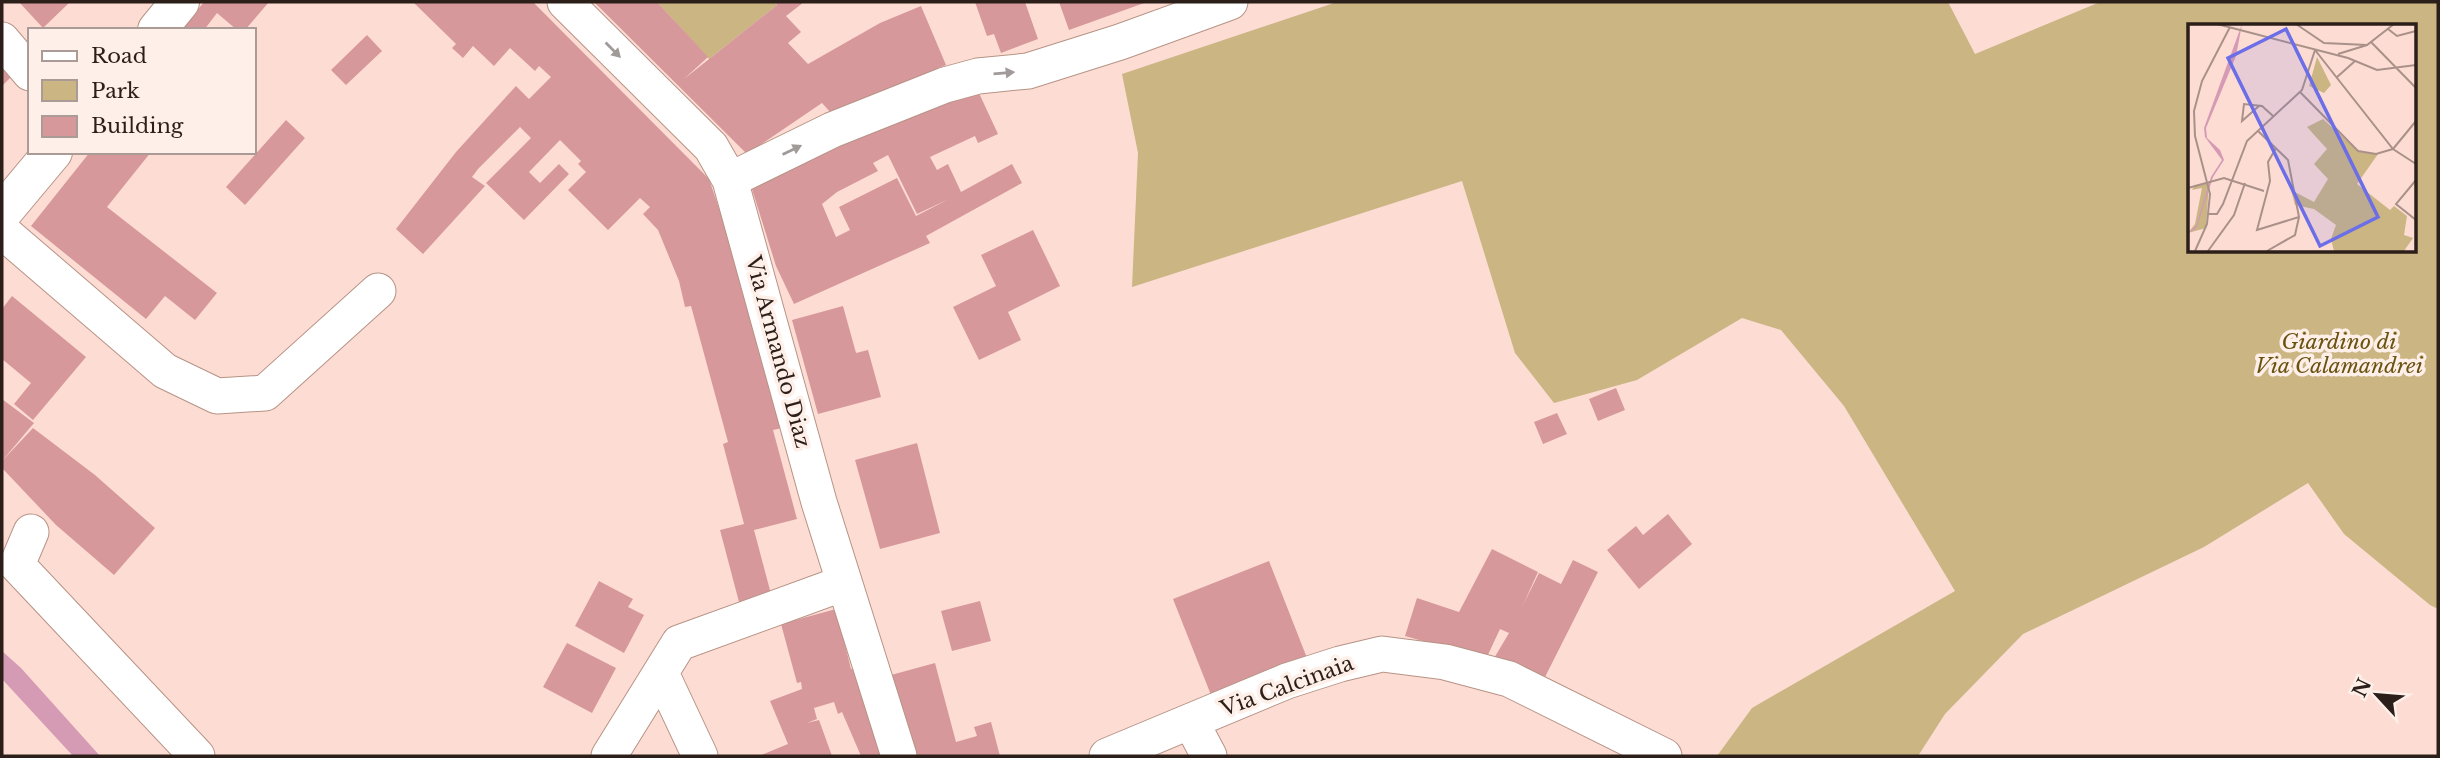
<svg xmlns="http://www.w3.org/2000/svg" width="2440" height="758" font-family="'Libre Baskerville',serif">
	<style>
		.green { fill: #cab583; fill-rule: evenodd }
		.water { fill: #d59ab4 }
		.building { fill: #d7989b; fill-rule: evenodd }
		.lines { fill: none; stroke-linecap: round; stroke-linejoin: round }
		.minor-casing { stroke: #b79386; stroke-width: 37 }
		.major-casing { stroke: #b79386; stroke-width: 40 }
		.minor { stroke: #fff; stroke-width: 35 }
		.major { stroke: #fff; stroke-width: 38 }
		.oneway { fill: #a09a98 }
		.labels { text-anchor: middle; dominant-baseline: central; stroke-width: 7; stroke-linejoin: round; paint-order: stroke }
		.park-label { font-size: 21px; font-style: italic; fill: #6a5311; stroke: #feefe9 }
		.street-label { font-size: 21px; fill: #2c1e19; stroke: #feefe9 }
		.inset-road { fill: none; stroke: #a99189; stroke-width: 2 }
		.view { fill: #6b6ee7; fill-opacity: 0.15; stroke: #6b6ee7; stroke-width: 3.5 }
		.inset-edge { fill: none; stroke: #2c1e19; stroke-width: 3.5 }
	</style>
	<rect width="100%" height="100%" fill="#fdddd3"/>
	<path class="green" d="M657,2H774L777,5L709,59Z
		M1337,2H1948L1975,54L2100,2H2438V609L2430,605L2344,534L2308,483L2204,547L2023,634L1945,714L1918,756H1717L1752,708L1955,591L1844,406L1781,330L1742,318L1637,380L1554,403L1515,353L1462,181L1132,287L1138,153L1122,74ZM2414,26V250H2190V26Z"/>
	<path class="water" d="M2,651L21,668L100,756H73L2,679Z"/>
	<path class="building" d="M19,2H70L43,28Z
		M204,2H269L245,30H237L217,13L204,30H181Z
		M413,2H533L709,179L738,264L782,428L773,430L797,519L754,530L771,594L739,602L720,530L744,524L723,444L728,442L691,306L685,307L679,281L658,230L643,214L650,207L640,198L608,230L568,190L586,172L578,164L581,161L560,140L529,172L540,183L559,164L569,174L524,220L486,183L531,138L520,127L478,169L472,177L485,186L423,254L396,229L456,152L516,86L529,99L551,77L539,66L535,71L510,48L494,66L473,46L463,58L452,48L456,44Z
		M594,2H657L708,57L684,79L777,5L774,2H804L786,16L801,32L788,43L808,64L880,23L921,6L946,65L831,113L822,103L747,154Z
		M975,2H1025L1038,39L1001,53L994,34L987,36Z
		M1059,2H1147L1069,30Z
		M367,35L382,51L346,85L331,70Z
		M2,67L11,77L2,86Z
		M978,91L998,134L978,143L975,136L930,157L937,170L948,164L961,192L1012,164L1022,183L926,236L930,243L794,304L776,266L752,189L859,134L911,118L909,113ZM888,155L917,214L949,199L916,216L897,178L839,207L850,230L836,237L822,204L837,192L878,171L873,163Z
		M286,120L305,138L245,205L226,187Z
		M90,152H151L107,207L217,293L195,320L165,296L146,319L31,226Z
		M1033,230L1060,286L1008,312L1021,340L979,360L953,307L996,286L981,255Z
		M12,296L86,357L33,420L14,404L31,383L2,359V309Z
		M843,306L856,353L868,350L881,397L818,414L792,320Z
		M1616,388L1625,410L1598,421L1589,399Z
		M2,399L34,423L2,461Z
		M1557,413L1567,434L1543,444L1534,422Z
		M33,428L95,475L155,528L114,575L56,525L2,468V461Z
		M917,443L940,533L880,549L855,460Z
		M1668,514L1692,544L1639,589L1607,550L1636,526L1643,535Z
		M1492,549L1538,572L1523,605L1539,573L1561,584L1573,560L1598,572L1544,679L1493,660L1509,633L1500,629L1486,659L1405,636L1417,598L1459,612Z
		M1269,561L1307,658L1211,695L1173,599Z
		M599,581L633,599L628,607L644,615L624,653L575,626Z
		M980,601L991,641L952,651L941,611Z
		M836,609L851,669L854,668L885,756H861L842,712L838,714L834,702L814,708L817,719L807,723L819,720L832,756H759L788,744L770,701L802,689L801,682L797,683L781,624Z
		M567,643L616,668L592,713L543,687Z
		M935,663L956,742L977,736L974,727L991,722L1000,756H917L891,675Z"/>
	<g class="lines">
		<g class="minor-casing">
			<path id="minor" d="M565,2L711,147L730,180L819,502L899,756
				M2,40L30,73
				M730,180L832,130L945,85L978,76L1028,71L1120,42L1230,2
				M2,231L165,371L217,396L265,393L378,291
				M31,532L17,565L197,756
				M661,673L700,756
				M1191,722L1209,756
				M609,756L679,643L844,583
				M1107,756L1287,681L1340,664L1382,654L1445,662L1509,679L1664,756"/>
		</g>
		<g class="major-casing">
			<path id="major" d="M157,30L180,2
				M2,213L53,152"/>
		</g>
		<use href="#minor" class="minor"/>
		<use href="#major" class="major"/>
	</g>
	<defs><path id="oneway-solid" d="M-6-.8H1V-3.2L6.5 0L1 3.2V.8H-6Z" transform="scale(1.75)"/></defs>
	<g class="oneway">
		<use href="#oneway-solid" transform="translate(613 50) rotate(45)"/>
		<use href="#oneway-solid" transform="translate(1004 73) rotate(-5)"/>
		<use href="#oneway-solid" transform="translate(792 150) rotate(-26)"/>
	</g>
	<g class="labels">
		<g class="park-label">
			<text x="2339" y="342">Giardino di<tspan x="2339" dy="24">Via Calamandrei</tspan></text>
		</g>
		<g class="street-label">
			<text transform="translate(778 352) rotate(75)">Via Armando Diaz</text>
			<text transform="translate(1287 686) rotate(-20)">Via Calcinaia</text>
		</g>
	</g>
	<g transform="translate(2188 24)">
		<rect width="228" height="228" fill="#fdddd3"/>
		<path d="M129,33L143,61L136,69L121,62ZM135,95L170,127L190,130L169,160L202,186L206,182L219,192L216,211L225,214L216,227H146L143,215L148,201L126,185L107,181L103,166L126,178L140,155L126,140L139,125L119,103ZM21,159L18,204L0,209L7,200L14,164L4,166L7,161Z" fill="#cab583"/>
		<path d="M54,0L48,32L18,104L19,114L32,126L36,136L25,153L9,203L6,206L0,208L8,202L23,153L34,136L17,113L16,104Z" fill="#d59ab4"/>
		<path class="inset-road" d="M29,0L160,34L189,46L228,41M108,0L136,19L179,21M200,5L209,12L228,7M183,18L228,64M127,26L205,125L228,140M150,30L179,21L206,0M148,54L167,37M112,68L170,127L188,130L205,125M71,82L54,97L56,80L74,82L85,92M70,107L100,136L111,193L107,211L79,227M88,124L80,138L82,157L69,206L111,193M205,125L228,97M228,156L208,180L228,196M0,164L36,154L76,167M21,190H29L35,180L59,117L114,66L127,26M7,227L19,200L22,170L7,112L6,87L14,57L42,3M20,227L46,191L57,159"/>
		<path class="view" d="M98,5L190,193L132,222L40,34Z"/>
		<rect width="228" height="228" class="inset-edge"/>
	</g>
	<rect width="2440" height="758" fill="none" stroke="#2c1e19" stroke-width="7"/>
	<rect x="28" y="28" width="228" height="126" fill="#feefe9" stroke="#aa9b96" stroke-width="2"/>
	<rect x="42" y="51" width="35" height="10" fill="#ffffff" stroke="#aa9b96" stroke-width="2"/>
	<text x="91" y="63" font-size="21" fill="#2c1e19">Road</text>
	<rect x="42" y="80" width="35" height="21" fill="#cab583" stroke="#aa9b96" stroke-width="2"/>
	<text x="91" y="98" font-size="21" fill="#2c1e19">Park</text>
	<rect x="42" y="116" width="35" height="21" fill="#d7989b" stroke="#aa9b96" stroke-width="2"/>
	<text x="91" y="133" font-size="21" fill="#2c1e19">Building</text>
	<g transform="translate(2377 695) rotate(296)" stroke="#feefe9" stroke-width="5" paint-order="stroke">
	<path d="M0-5L12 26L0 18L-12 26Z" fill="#2c1e19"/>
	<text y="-10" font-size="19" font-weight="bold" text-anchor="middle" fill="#2c1e19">N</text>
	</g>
</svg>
